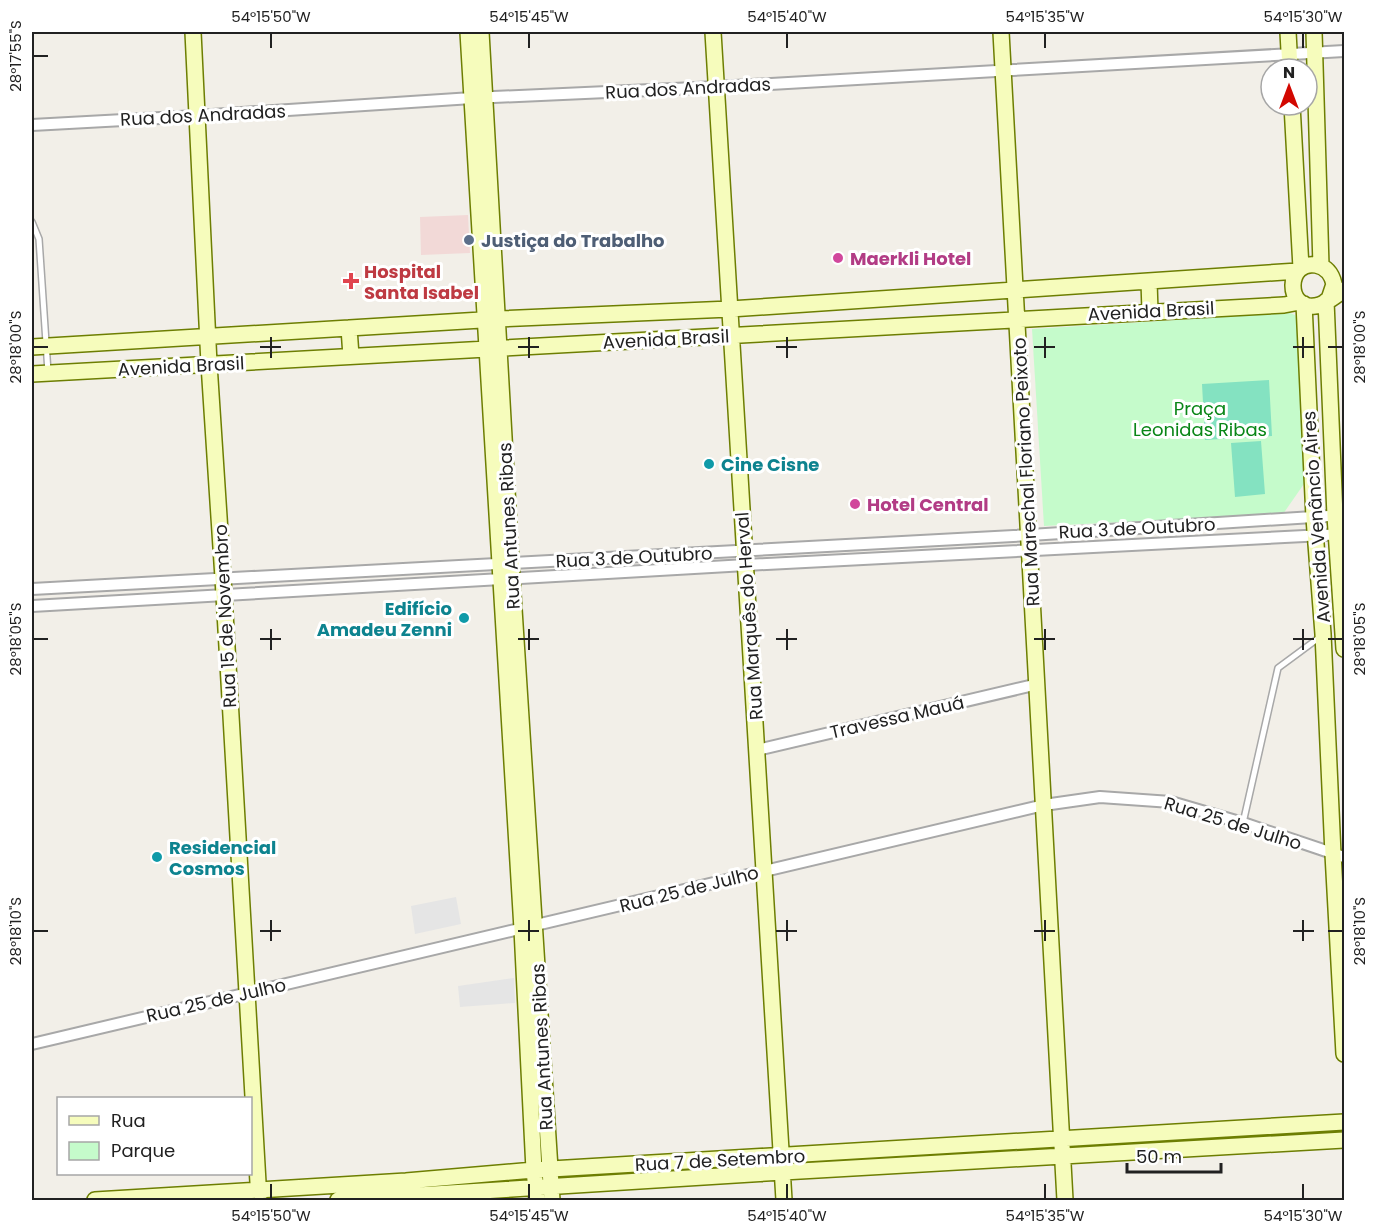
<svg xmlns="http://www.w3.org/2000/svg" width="1376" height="1232" font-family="Poppins,sans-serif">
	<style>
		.commercial { fill: #f2d9d7 }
		.park { fill: #c5fbcb }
		.pitch { fill: #84e2c1 }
		.parking { fill: #e5e5e5 }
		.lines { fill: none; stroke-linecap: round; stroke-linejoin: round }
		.lane-casing { stroke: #a8a8a8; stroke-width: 8 }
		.street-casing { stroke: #a8a8a8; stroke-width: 14 }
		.secondary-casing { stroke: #6d7e02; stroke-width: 18 }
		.lane { stroke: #fff; stroke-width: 5 }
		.street { stroke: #fff; stroke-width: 10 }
		.secondary { stroke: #f6fcbc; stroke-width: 15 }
		.ticks { fill: none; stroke: #212121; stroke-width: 2 }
		.service-dot { fill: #5c6f8a; stroke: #fff; stroke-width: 2 }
		.hotel-dot { fill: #d1479c; stroke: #fff; stroke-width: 2 }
		.health-dot { fill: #e0444e; stroke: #fff; stroke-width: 2 }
		.culture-dot { fill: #0f9aa8; stroke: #fff; stroke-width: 2 }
		.labels { text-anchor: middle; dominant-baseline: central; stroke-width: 6; stroke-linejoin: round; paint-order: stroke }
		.street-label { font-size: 18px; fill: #212121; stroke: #fff }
		.service-label { font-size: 18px; font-weight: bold; fill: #4e5e75; stroke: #fff; text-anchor: start }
		.hotel-label { font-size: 18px; font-weight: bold; fill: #b23c85; stroke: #fff; text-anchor: start }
		.health-label { font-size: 18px; font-weight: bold; fill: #be3a42; stroke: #fff; text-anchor: start }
		.park-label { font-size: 18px; fill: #098617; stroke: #fff }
		.culture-label { font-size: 18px; font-weight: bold; fill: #0d838f; stroke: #fff; text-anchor: start }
		.neatline { fill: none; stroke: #212121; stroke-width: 2 }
		.ticks-label { font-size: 15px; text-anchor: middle; fill: #212121 }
	</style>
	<rect width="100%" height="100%" fill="#f2efe8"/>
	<path class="commercial" d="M468,215L470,253L421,255L420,217Z"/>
	<path class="park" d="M1290,313L1295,315L1297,320L1306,481L1283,514L1044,526L1032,329Z"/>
	<path class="pitch" d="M1269,380L1272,436L1205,440L1202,384Z
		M1261,441L1265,494L1235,497L1231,443Z"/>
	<path class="parking" d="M456,897L461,924L415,934L411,906Z
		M514,978L515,1003L460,1007L458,986Z"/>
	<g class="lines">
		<g class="lane-casing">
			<path id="lane" d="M32,222L39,239L48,372
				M1243,823L1278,668L1320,637"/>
		</g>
		<g class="street-casing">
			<path id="street" d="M32,125L197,116L472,98L717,87L1344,51
				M32,589L1030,535L1344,515
				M32,606L746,565L1344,534
				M757,750L1038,684
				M32,1044L1044,805L1100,797L1171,802L1243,823L1344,857"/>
		</g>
		<g class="secondary-casing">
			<path id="secondary" d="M193,32L209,364L223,578L259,1200
				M468,32L522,929L534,1170L537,1200
				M481,32L512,578L552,1200
				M713,32L784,1200
				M1001,32L1065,1200
				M1288,32L1290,69
				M1314,32L1321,266
				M1292,105L1301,268
				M1149,281L1150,312
				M1329,299L1334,284C1332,275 1327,267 1316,265C1286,260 1285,310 1315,306C1325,305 1336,295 1344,290
				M1326,301L1335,516L1344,649
				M1304,304L1314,518L1323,634L1333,854L1344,1054
				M349,328L351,356
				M32,347L498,319L730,309L1298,271
				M32,374L1284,305L1300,302
				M95,1200L406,1181L534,1170L1344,1122
				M338,1200L783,1172L1344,1140"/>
		</g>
		<use href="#lane" class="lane"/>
		<use href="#street" class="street"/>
		<use href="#secondary" class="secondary"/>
	</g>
	<path class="ticks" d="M271,33V48M529,33V48M787,33V48M1045,33V48M1303,33V48M33,56H48M271,337V358M529,337V358M787,337V358M1045,337V358M1303,337V358M33,347H48M260,347H281M518,347H539M776,347H797M1034,347H1055M1293,347H1314M1328,347H1343M271,629V650M529,629V650M787,629V650M1045,629V650M1303,629V650M33,639H48M260,639H281M518,639H539M776,639H797M1034,639H1055M1293,639H1314M1328,639H1343M271,920V941M529,920V941M787,920V941M1045,920V941M1303,920V941M33,931H48M260,931H281M518,931H539M776,931H797M1034,931H1055M1293,931H1314M1328,931H1343M271,1184V1199M529,1184V1199M787,1184V1199M1045,1184V1199M1303,1184V1199"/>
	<circle class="service-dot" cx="469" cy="240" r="6"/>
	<g class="hotel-dot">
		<circle cx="838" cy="258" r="6"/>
		<circle cx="855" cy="504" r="6"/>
	</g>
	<path class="health-dot" d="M348 272h6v6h6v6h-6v6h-6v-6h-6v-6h6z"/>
	<g class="culture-dot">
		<circle cx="709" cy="464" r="6"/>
		<circle cx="464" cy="618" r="6"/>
		<circle cx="157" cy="857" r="6"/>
	</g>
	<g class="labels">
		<g class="street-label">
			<text transform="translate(688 88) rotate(-3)">Rua dos Andradas</text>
			<text transform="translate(203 115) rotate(-3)">Rua dos Andradas</text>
			<text transform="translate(1151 311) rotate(-3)">Avenida Brasil</text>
			<text transform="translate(666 339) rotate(-3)">Avenida Brasil</text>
			<text transform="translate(181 366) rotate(-3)">Avenida Brasil</text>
			<text transform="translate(1026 472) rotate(-93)">Rua Marechal Floriano Peixoto</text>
			<text transform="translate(1316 517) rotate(-94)">Avenida Venâncio Aires</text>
			<text transform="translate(509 526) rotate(-93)">Rua Antunes Ribas</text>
			<text transform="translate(1137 528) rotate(-3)">Rua 3 de Outubro</text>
			<text transform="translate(634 557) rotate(-3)">Rua 3 de Outubro</text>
			<text transform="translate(225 616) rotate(-93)">Rua 15 de Novembro</text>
			<text transform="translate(749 616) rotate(-94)">Rua Marquês do Herval</text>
			<text transform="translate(897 717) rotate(-13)">Travessa Mauá</text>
			<text transform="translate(1233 823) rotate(17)">Rua 25 de Julho</text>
			<text transform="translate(689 889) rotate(-14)">Rua 25 de Julho</text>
			<text transform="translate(216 1000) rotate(-13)">Rua 25 de Julho</text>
			<text transform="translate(542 1047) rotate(-93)">Rua Antunes Ribas</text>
			<text transform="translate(720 1160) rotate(-3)">Rua 7 de Setembro</text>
		</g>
		<g class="service-label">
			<text x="481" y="240">Justiça do Trabalho</text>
		</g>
		<g class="hotel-label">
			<text x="850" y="258">Maerkli Hotel</text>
			<text x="867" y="504">Hotel Central</text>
		</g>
		<g class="health-label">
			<text x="364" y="271">Hospital<tspan x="364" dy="21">Santa Isabel</tspan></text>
		</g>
		<g class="park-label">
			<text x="1200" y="408">Praça<tspan x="1200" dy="21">Leonidas Ribas</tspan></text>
		</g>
		<g class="culture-label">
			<text x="721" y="464">Cine Cisne</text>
			<text x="452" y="608" text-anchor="end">Edifício<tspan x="452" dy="21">Amadeu Zenni</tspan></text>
			<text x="169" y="847">Residencial<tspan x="169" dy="21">Cosmos</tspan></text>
		</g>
	</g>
	<rect width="1376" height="1232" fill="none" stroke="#ffffff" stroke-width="66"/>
	<rect x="57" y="1097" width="195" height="78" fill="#ffffff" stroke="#a6a6a6" stroke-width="1.5"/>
	<rect x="69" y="1116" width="30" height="9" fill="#f6fcbc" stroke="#a6a6a6" stroke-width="1.5"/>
	<text x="111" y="1127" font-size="18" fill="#212121">Rua</text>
	<rect x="69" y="1142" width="30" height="18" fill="#c5fbcb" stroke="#a6a6a6" stroke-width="1.5"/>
	<text x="111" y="1157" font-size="18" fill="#212121">Parque</text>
	<g transform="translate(1289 87)"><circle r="28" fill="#ffffff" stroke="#a6a6a6" stroke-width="1.5"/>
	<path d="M0-4.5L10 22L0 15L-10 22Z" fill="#d20700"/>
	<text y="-9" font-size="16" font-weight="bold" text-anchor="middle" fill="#212121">N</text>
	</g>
	<path d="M1127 1163v9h94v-9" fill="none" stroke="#212121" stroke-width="3"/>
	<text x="1136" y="1163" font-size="18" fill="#212121" stroke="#ffffff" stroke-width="4.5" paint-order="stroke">50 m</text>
	<rect x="33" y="33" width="1310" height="1166" class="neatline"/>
	<g class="ticks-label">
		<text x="271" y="22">54°15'50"W</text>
		<text x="529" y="22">54°15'45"W</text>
		<text x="787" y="22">54°15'40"W</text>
		<text x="1045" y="22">54°15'35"W</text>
		<text x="1303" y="22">54°15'30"W</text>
		<text transform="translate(16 56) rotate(-90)" y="5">28°17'55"S</text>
		<text transform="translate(16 347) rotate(-90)" y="5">28°18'00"S</text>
		<text transform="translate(1360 347) rotate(-90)" y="5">28°18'00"S</text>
		<text transform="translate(16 639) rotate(-90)" y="5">28°18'05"S</text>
		<text transform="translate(1360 639) rotate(-90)" y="5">28°18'05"S</text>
		<text transform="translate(16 931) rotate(-90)" y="5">28°18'10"S</text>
		<text transform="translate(1360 931) rotate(-90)" y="5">28°18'10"S</text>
		<text x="271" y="1221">54°15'50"W</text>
		<text x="529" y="1221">54°15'45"W</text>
		<text x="787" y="1221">54°15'40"W</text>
		<text x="1045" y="1221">54°15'35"W</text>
		<text x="1303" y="1221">54°15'30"W</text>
	</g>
</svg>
